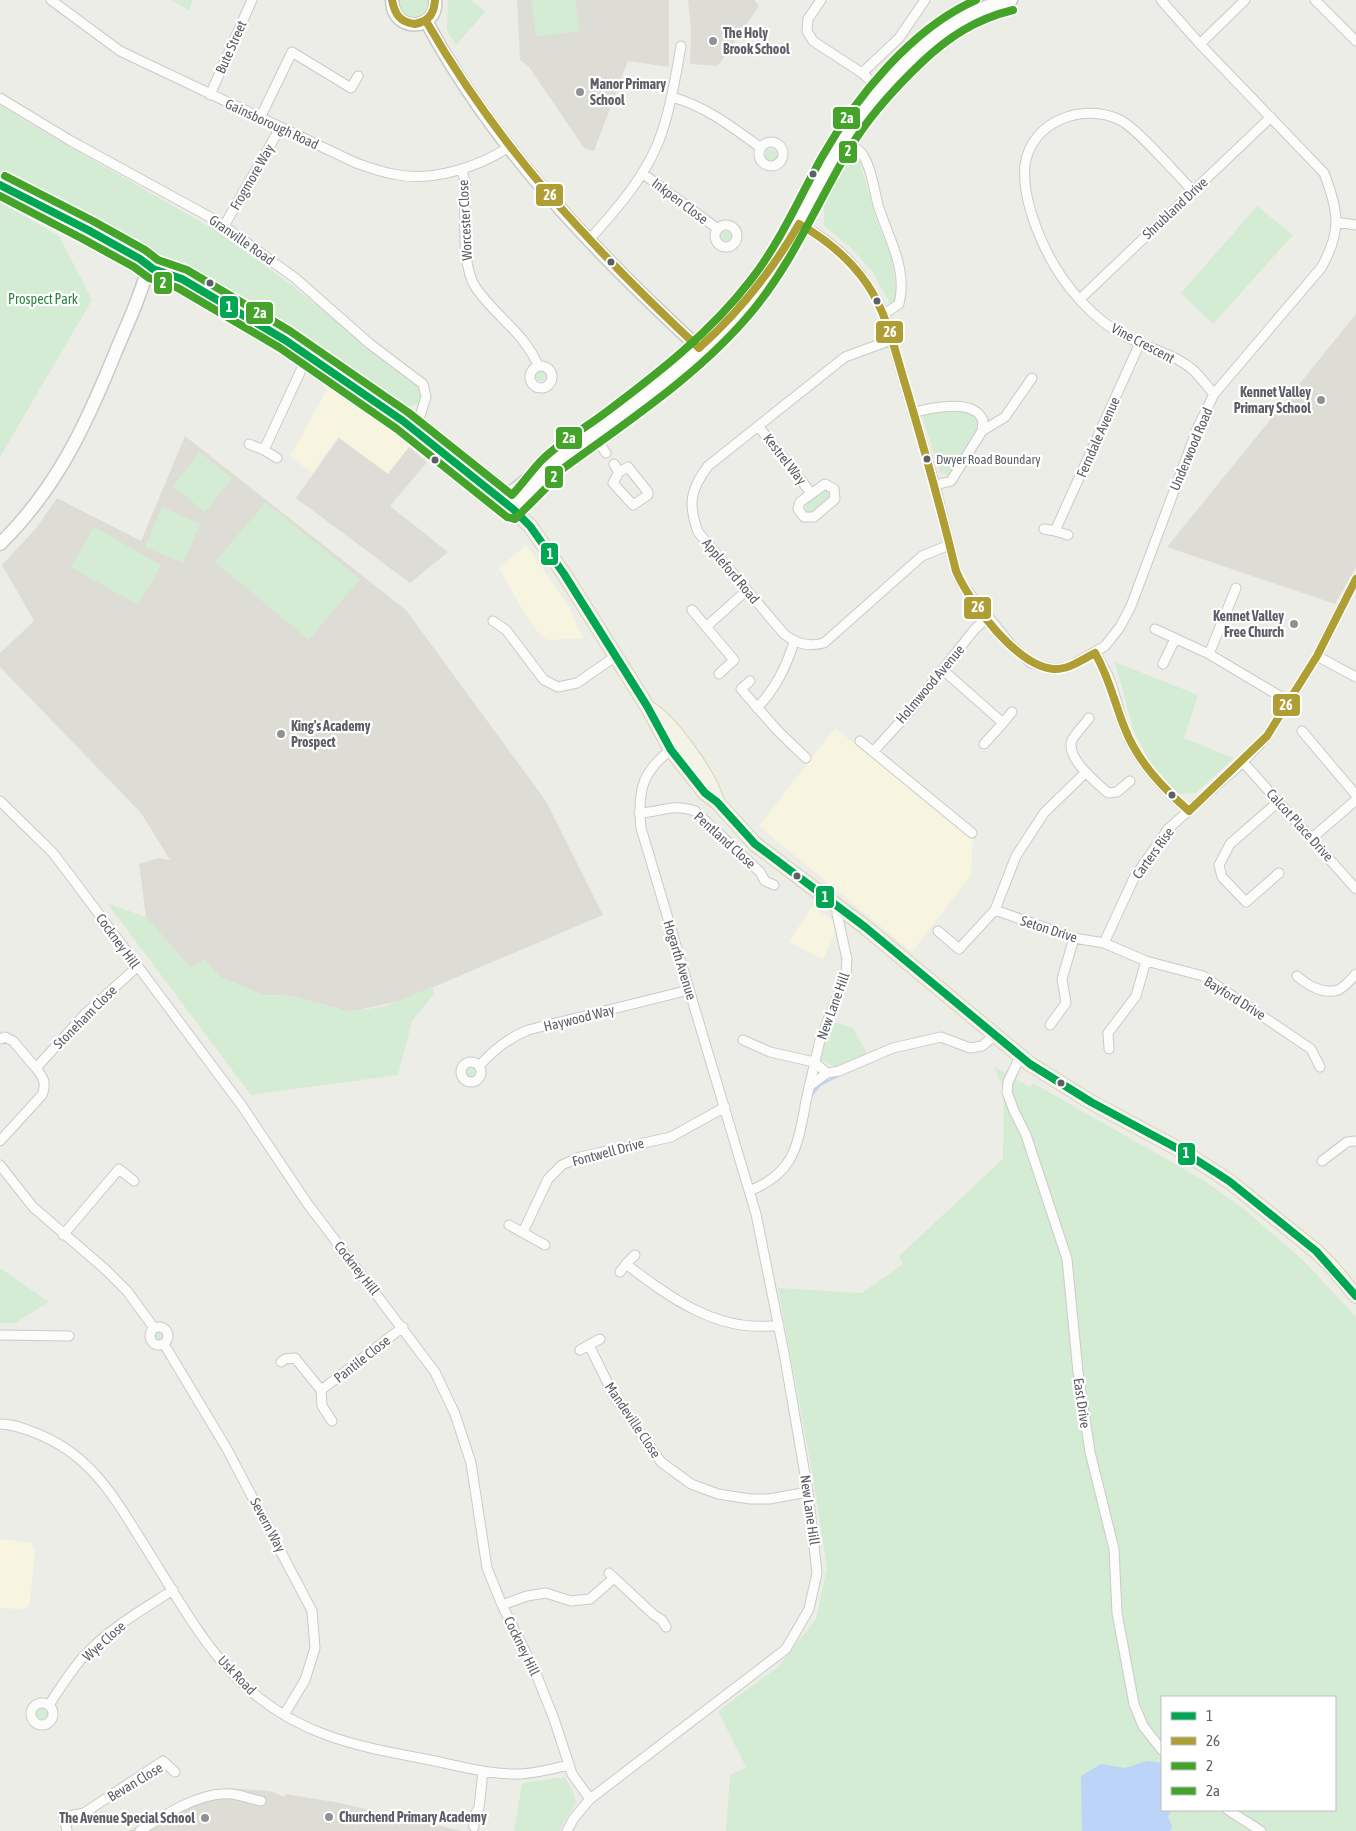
<svg xmlns="http://www.w3.org/2000/svg" width="1356" height="1831" font-family="'Asap Condensed',sans-serif">
	<style>
		.commercial { fill: #f7f5e0 }
		.industrial { fill: #dddcd7 }
		.education { fill: #deddd5 }
		.green { fill: #d4ebd4; fill-rule: evenodd }
		.water { fill: #bbd4f8 }
		.lines { fill: none; stroke-linecap: round; stroke-linejoin: round }
		.stream { stroke: #bbd4f8; stroke-width: 2.5 }
		.street-casing { stroke: #cacbc9; stroke-width: 11 }
		.secondary-casing { stroke: #c8c9c8; stroke-width: 15 }
		.primary-casing { stroke: #d7d3b3; stroke-width: 16 }
		.street { stroke: #fcfcfb; stroke-width: 9 }
		.secondary { stroke: #fcfcfb; stroke-width: 12 }
		.primary { stroke: #f3f3e8; stroke-width: 14 }
		.bus-1-casing { stroke: #fff; stroke-width: 11 }
		.bus-2-casing { stroke: #fff; stroke-width: 11 }
		.bus-3-casing { stroke: #fff; stroke-width: 11 }
		.bus-4-casing { stroke: #fff; stroke-width: 11 }
		.bus-1 { stroke: #00a651; stroke-width: 8 }
		.bus-2 { stroke: #ae9e33; stroke-width: 8 }
		.bus-3 { stroke: #43a429; stroke-width: 8 }
		.bus-4 { stroke: #43a429; stroke-width: 8 }
		.poi-dot { fill: #8f9193; stroke: #fff; stroke-width: 2 }
		.bus-dot { fill: #5c5f66; stroke: #fff; stroke-width: 2 }
		.labels { text-anchor: middle; dominant-baseline: central; stroke-width: 4.5; stroke-linejoin: round; paint-order: stroke }
		.bus-label { font-size: 13px; fill: #5c5f66; stroke: #fff; text-anchor: start }
		.poi-label { font-size: 14px; font-weight: bold; fill: #5c5f66; stroke: #fff; text-anchor: start }
		.street-label { font-size: 14px; fill: #5c5f66; stroke: #fff }
		.park-label { font-size: 14px; fill: #2d843f; stroke: #fff }
		.line-badge { stroke: #fff; stroke-width: 2 }
		.badge-label { font-size: 14px; text-anchor: middle; font-weight: bold; fill: #fff }
	</style>
	<rect width="100%" height="100%" fill="#edede7"/>
	<path class="commercial" d="M329,385L355,400L410,445L388,474L338,437L312,473L289,455L295,448Z
		M526,545L569,607L583,638L547,640L537,631L521,607L499,568Z
		M835,728L973,839L971,875L912,952L759,826Z
		M812,906L839,925L823,959L789,942Z
		M0,1539L32,1543L35,1552L30,1600L29,1606L24,1609L0,1608Z"/>
	<path class="industrial" d="M339,438L388,474L409,447L427,462L390,506L448,552L410,583L296,498Z"/>
	<path class="education" d="M517,0H669V67L628,61L594,151L584,148L529,67L520,60Z
		M688,0H754L759,6L718,66L690,64L691,30Z
		M1356,314V567L1335,604L1167,547Z
		M185,436L406,610L546,801L603,915L403,1000L350,1012L292,996L263,995L220,977L204,959L191,969L146,917L139,864L159,858L170,860L141,813L0,667V653L34,621L2,565L37,527L57,498L141,541Z
		M227,1788L270,1791L284,1797L286,1794L335,1802L463,1831H128L203,1792Z"/>
	<path class="green" d="M172,0H192L190,11Z
		M397,0H431L429,12L416,21L401,15Z
		M448,0H471L485,12L456,45L447,31Z
		M531,0H575L580,31L536,37Z
		M0,105L49,135L224,235L294,287L418,388L422,396L420,402L405,410L145,246L0,175Z
		M765 155a6 6 0 1 1 12 0a6 6 0 1 1-12 0Z
		M846,160L860,162L876,219L892,258L897,298L890,304L873,272L849,246L824,226V205Z
		M0,202L59,236L92,300L0,457Z
		M1257,206L1293,235L1213,324L1181,293Z
		M720.5 236a5.5 5.5 0 1 1 11 0a5.5 5.5 0 1 1-11 0Z
		M535.5 376a5.5 5.5 0 1 1 11 0a5.5 5.5 0 1 1-11 0Z
		M968,412L977,419V429L949,475L940,473L921,413Z
		M200,452L232,478L205,512L173,486Z
		M825,489L831,493V498L816,513L807,512L805,503Z
		M266,502L360,579L309,640L215,562Z
		M162,507L200,524L183,563L145,547Z
		M94,527L161,565L138,605L71,567Z
		M1115,662L1198,695L1184,738L1234,758L1196,793L1178,794L1150,762L1134,732Z
		M107,903L146,917L191,968L204,959L220,977L263,995L292,996L350,1012L386,1006L432,987L435,993L412,1021L398,1075L251,1095Z
		M834,1022L853,1028L868,1055L835,1067L819,1059Z
		M465 1072a6 6 0 1 1 12 0a6 6 0 1 1-12 0Z
		M994,1067L1030,1087L1033,1083L1203,1180L1244,1209L1303,1260L1356,1317V1831H726L730,1775L746,1767L718,1711L778,1667L816,1619L827,1568L813,1477L778,1288L862,1293L903,1264L899,1256L1003,1159L1004,1088ZM1162,1697H1335V1810H1162Z
		M0,1268L49,1302L15,1323H0Z
		M153 1336a6 6 0 1 1 12 0a6 6 0 1 1-12 0Z
		M36 1713a6 6 0 1 1 12 0a6 6 0 1 1-12 0Z
		M565,1777L573,1792L576,1803L559,1831H514L522,1783Z"/>
	<path class="water" d="M1147,1761L1162,1763V1810H1172L1168,1816L1172,1827L1170,1831H1082L1081,1776L1101,1764L1125,1768Z"/>
	<g class="lines">
		<path class="stream" d="M811,1096L820,1085L838,1076"/>
		<g class="street-casing">
			<path id="street" d="M51,0L120,51L356,163C368,167 381,172 393,174C431,183 478,167 509,147
				M821,0L808,19L807,31L813,41L862,73L881,90
				M1315,0L1356,41
				M1200,44L1245,0
				M862,73L899,38L925,0
				M210,95L252,0
				M672,97C707,107 732,127 761,148
				M0,98L71,141L217,221L295,278L370,344L423,384L426,397L415,432
				M260,118L292,52L351,88L358,76
				M843,141C850,145 860,149 864,157C872,170 874,190 878,205C888,238 908,268 899,304L884,314
				M759 154a12 12 0 1 1 24 0a12 12 0 1 1-24 0Z
				M462,170L465,182C466,211 460,265 476,288C495,316 526,334 538,366
				M642,173L718,229
				M1193,191C1176,174 1138,129 1120,120C1083,102 1031,121 1025,165C1022,193 1035,228 1047,252C1064,286 1093,320 1127,337C1147,348 1174,354 1192,369C1200,376 1207,386 1214,394
				M1336,222L1356,225
				M799,224C840,245 864,272 884,314L935,485L956,571L961,583L1012,646L1031,663L1053,669L1068,667L1105,646L1120,627L1131,606L1198,427L1214,394L1321,268C1342,231 1339,212 1324,173L1200,44L1161,0
				M715 236a11 11 0 1 1 22 0a11 11 0 1 1-22 0Z
				M224,226L280,128
				M588,241C617,209 650,172 663,129C672,102 676,74 681,46
				M1080,299L1271,117
				M891,340L845,357L708,466C690,490 688,504 698,532L784,634C797,644 808,647 824,643L922,556L949,545
				M530 377a11 11 0 1 1 22 0a11 11 0 1 1-22 0Z
				M913,413C928,408 961,402 975,411C978,412 981,417 983,420L982,431L951,481L935,485
				M758,426L811,493
				M982,431L1005,417L1032,378
				M593,434L606,453
				M249,444L264,450L308,355
				M264,450L277,458
				M614,464L619,472L628,467L648,492V495L633,505L613,483L619,472
				M825,484L834,489L835,499L814,517H804L798,509L800,502Z
				M1044,529L1055,531L1140,343
				M1055,531L1068,535
				M692,610L734,660L719,674
				M493,621L506,630L544,680L558,687L577,683L616,656
				M706,627L747,590
				M1155,629L1209,654L1288,701
				M1095,653C1099,660 1105,668 1108,676C1115,692 1118,710 1124,727C1136,760 1163,789 1189,811
				M1209,654L1236,588
				M1317,656L1356,677
				M1163,664L1175,639
				M943,670L1003,723L984,744
				M750,681L741,689L778,731L806,758
				M757,708C776,688 786,667 794,642
				M1089,718C1084,725 1076,733 1072,740C1065,758 1097,783 1108,793L1117,792L1130,781
				M1003,723L1012,712
				M1302,731L1356,795
				M860,741L972,833
				M873,752L910,711L974,630L988,617
				M1243,762L1356,889
				M0,801L53,853L75,882L242,1106L307,1203L435,1372L455,1414L471,1463L487,1568L502,1605L535,1671L554,1719L572,1774L590,1799
				M1279,801L1230,844L1219,865L1222,877L1246,902L1279,873
				M639,813C662,812 672,803 695,811L760,872L765,881L774,885
				M1312,838L1356,800
				M995,910L1074,938L1104,943L1146,961L1203,976L1311,1049L1320,1067
				M938,931L959,949L995,910L1016,856L1044,813L1085,773
				M1104,943L1134,878L1168,829L1243,762L1267,736L1317,656L1356,579
				M1297,976C1307,985 1324,995 1338,990C1344,988 1351,979 1356,974
				M1050,1025L1066,1003L1062,979L1074,938
				M0,1039L5,1037L13,1041L36,1068
				M743,1040L770,1052L814,1062L827,1073
				M1109,1049L1108,1033L1136,996L1146,961
				M1020,1057L1008,1082L1007,1092L1014,1111L1026,1135L1067,1259L1078,1372L1090,1452L1114,1549L1117,1613L1134,1704L1143,1726L1162,1750
				M461 1072a10 10 0 1 1 20 0a10 10 0 1 1-20 0Z
				M479,1066C494,1050 508,1038 528,1030L689,990
				M811,1085L827,1073L839,1071L893,1048L941,1037L970,1048L982,1046L994,1036
				M805,1105L820,1040L846,975L847,959L837,914L838,907
				M0,1141L42,1095C47,1083 43,1077 36,1068L86,1013L137,967
				M1322,1161L1347,1142L1356,1141
				M0,1165L33,1207L106,1270L127,1291L154,1328
				M749,1191C793,1174 797,1148 805,1107
				M509,1225L545,1245
				M523,1232L548,1179L562,1165L580,1157L671,1137L725,1107
				M63,1235L119,1169L134,1181
				M626,1264L635,1255
				M620,1272L626,1264C670,1298 719,1334 779,1325
				M150 1336a9 9 0 1 1 18 0a9 9 0 1 1-18 0Z
				M0,1335L69,1336
				M164,1344L227,1449L312,1611L315,1648L305,1680L284,1715
				M589,1345L600,1339
				M580,1350L589,1345L613,1394L661,1462L691,1484L718,1494L750,1499H769L808,1492
				M281,1362L285,1359L295,1358L321,1390
				M332,1421L322,1406L321,1390L403,1327
				M0,1424C12,1424 22,1428 33,1432C93,1454 116,1501 148,1551C174,1593 206,1650 242,1683C295,1733 350,1745 420,1758C452,1764 487,1775 520,1774C536,1773 553,1769 568,1765
				M609,1573L654,1615L662,1620L666,1627
				M502,1605L527,1596L546,1593L571,1601L590,1599L614,1578
				M31 1714a11 11 0 1 1 22 0a11 11 0 1 1-22 0Z
				M49,1705C60,1688 71,1670 85,1655C110,1628 142,1610 173,1590
				M1228,1810L1261,1831
				M474,1827L472,1819L479,1808L483,1771
				M67,1831L64,1817L84,1813L163,1761L175,1772
				M140,1831C164,1815 201,1791 231,1794C241,1795 251,1799 261,1801
				M567,1831L574,1818L590,1799L786,1649L809,1609L817,1573L808,1492L784,1353L756,1214L641,828C637,789 643,769 675,747"/>
		</g>
		<g class="secondary-casing">
			<path id="secondary" d="M392,0C392,34 439,31 435,0
				M426,21C494,148 595,252 699,348
				M503,501C522,480 544,470 566,453C623,411 684,369 733,318C783,265 805,202 842,142C863,109 889,79 917,53C947,25 971,8 1011,0
				M513,509L540,480L550,466
				M0,544C56,489 85,427 114,356C124,331 136,307 144,281L153,269"/>
		</g>
		<g class="primary-casing">
			<path id="primary" d="M0,185L88,230L140,259L153,269L182,279L285,340L403,421L513,509L530,526L564,574L647,706L671,750L705,793L717,802L755,844L865,927L1030,1064L1091,1102L1184,1152L1229,1181L1316,1251L1332,1267L1356,1296
				M652,710C673,725 711,777 717,802"/>
		</g>
		<use href="#street" class="street"/>
		<use href="#secondary" class="secondary"/>
		<use href="#primary" class="primary"/>
		<g class="bus-1-casing">
			<path id="bus-1" d="M0,185L88,230L140,259L153,269L182,279L285,340L403,421L513,509L530,526L564,574L647,706L671,750L705,793L717,802L755,844L865,927L1030,1064L1091,1102L1184,1152L1229,1181L1316,1251L1356,1296"/>
		</g>
		<g class="bus-2-casing">
			<path id="bus-2" d="M392,0C395,15 400,22 415,24C429,21 434,14 435,0
				M426,21C501,151 590,246 699,348
				M799,224C826,239 849,258 867,284C888,315 895,352 906,387C924,448 941,509 956,571C969,602 1017,666 1053,669C1068,670 1082,660 1095,653
				M699,348C739,312 772,271 799,224
				M1095,653C1110,679 1114,702 1125,729C1138,762 1163,788 1189,811
				M1189,811L1267,736L1317,656L1356,579"/>
		</g>
		<g class="bus-3-casing">
			<path id="bus-3" d="M0,196L83,239L134,267L149,278L178,288L280,348L397,429L507,517L515,519L547,487L557,473C625,423 700,375 754,309C794,260 818,201 850,148C869,116 894,89 920,64C948,37 976,19 1013,10"/>
		</g>
		<g class="bus-4-casing">
			<path id="bus-4" d="M5,176L93,221L145,250L158,260L187,270L290,331L409,413L512,495C522,485 534,467 544,458C562,441 585,428 605,413C657,374 710,333 750,281C780,243 799,198 822,157C856,97 912,28 976,0"/>
		</g>
		<use href="#bus-1" class="bus-1"/>
		<use href="#bus-2" class="bus-2"/>
		<use href="#bus-3" class="bus-3"/>
		<use href="#bus-4" class="bus-4"/>
	</g>
	<g class="poi-dot">
		<circle cx="713" cy="41" r="5"/>
		<circle cx="580" cy="92" r="5"/>
		<circle cx="1321" cy="400" r="5"/>
		<circle cx="1294" cy="624" r="5"/>
		<circle cx="281" cy="734" r="5"/>
		<circle cx="329" cy="1817" r="5"/>
		<circle cx="205" cy="1818" r="5"/>
	</g>
	<g class="bus-dot">
		<circle cx="813" cy="174" r="4.5"/>
		<circle cx="611" cy="262" r="4.5"/>
		<circle cx="210" cy="283" r="4.5"/>
		<circle cx="877" cy="301" r="4.5"/>
		<circle cx="927" cy="459" r="4.5"/>
		<circle cx="435" cy="460" r="4.5"/>
		<circle cx="1172" cy="795" r="4.5"/>
		<circle cx="797" cy="876" r="4.5"/>
		<circle cx="1061" cy="1083" r="4.5"/>
	</g>
	<g class="labels">
		<g class="bus-label">
			<text x="936" y="459">Dwyer Road Boundary</text>
		</g>
		<g class="poi-label">
			<text x="723" y="33">The Holy<tspan x="723" dy="16">Brook School</tspan></text>
			<text x="590" y="84">Manor Primary<tspan x="590" dy="16">School</tspan></text>
			<text x="1311" y="392" text-anchor="end">Kennet Valley<tspan x="1311" dy="16">Primary School</tspan></text>
			<text x="1284" y="616" text-anchor="end">Kennet Valley<tspan x="1284" dy="16">Free Church</tspan></text>
			<text x="291" y="726">King's Academy<tspan x="291" dy="16">Prospect</tspan></text>
			<text x="339" y="1817">Churchend Primary Academy</text>
			<text x="195" y="1818" text-anchor="end">The Avenue Special School</text>
		</g>
		<g class="street-label">
			<text transform="translate(231 47) rotate(-66)">Bute Street</text>
			<text transform="translate(272 124) rotate(25)">Gainsborough Road</text>
			<text transform="translate(252 177) rotate(-60)">Frogmore Way</text>
			<text transform="translate(680 201) rotate(37)">Inkpen Close</text>
			<text transform="translate(1175 208) rotate(-43)">Shrubland Drive</text>
			<text transform="translate(465 220) rotate(-93)">Worcester Close</text>
			<text transform="translate(242 240) rotate(35)">Granville Road</text>
			<text transform="translate(1143 343) rotate(28)">Vine Crescent</text>
			<text transform="translate(1098 437) rotate(-66)">Ferndale Avenue</text>
			<text transform="translate(1191 449) rotate(-67)">Underwood Road</text>
			<text transform="translate(785 459) rotate(52)">Kestrel Way</text>
			<text transform="translate(731 571) rotate(50)">Appleford Road</text>
			<text transform="translate(930 684) rotate(-50)">Holmwood Avenue</text>
			<text transform="translate(1300 825) rotate(48)">Calcot Place Drive</text>
			<text transform="translate(725 840) rotate(42)">Pentland Close</text>
			<text transform="translate(1153 853) rotate(-54)">Carters Rise</text>
			<text transform="translate(1049 929) rotate(18)">Seton Drive</text>
			<text transform="translate(118 941) rotate(54)">Cockney Hill</text>
			<text transform="translate(680 960) rotate(73)">Hogarth Avenue</text>
			<text transform="translate(1235 998) rotate(32)">Bayford Drive</text>
			<text transform="translate(833 1006) rotate(-70)">New Lane Hill</text>
			<text transform="translate(85 1017) rotate(-45)">Stoneham Close</text>
			<text transform="translate(579 1018) rotate(-14)">Haywood Way</text>
			<text transform="translate(608 1152) rotate(-15)">Fontwell Drive</text>
			<text transform="translate(357 1268) rotate(52)">Cockney Hill</text>
			<text transform="translate(362 1359) rotate(-38)">Pantile Close</text>
			<text transform="translate(1082 1403) rotate(82)">East Drive</text>
			<text transform="translate(633 1420) rotate(56)">Mandeville Close</text>
			<text transform="translate(810 1510) rotate(82)">New Lane Hill</text>
			<text transform="translate(268 1525) rotate(62)">Severn Way</text>
			<text transform="translate(104 1641) rotate(-42)">Wye Close</text>
			<text transform="translate(522 1646) rotate(64)">Cockney Hill</text>
			<text transform="translate(237 1675) rotate(46)">Usk Road</text>
			<text transform="translate(135 1782) rotate(-31)">Bevan Close</text>
		</g>
		<g class="park-label">
			<text x="43" y="299">Prospect Park</text>
		</g>
	</g>
	<g class="line-badge">
		<rect x="832" y="106" width="29" height="24" rx="5" fill="#43a429"/>
		<rect x="838" y="140" width="20" height="24" rx="5" fill="#43a429"/>
		<rect x="535" y="183" width="29" height="24" rx="5" fill="#ae9e33"/>
		<rect x="153" y="271" width="20" height="24" rx="5" fill="#43a429"/>
		<rect x="219" y="295" width="20" height="24" rx="5" fill="#00a651"/>
		<rect x="245" y="301" width="29" height="24" rx="5" fill="#43a429"/>
		<rect x="875" y="320" width="29" height="24" rx="5" fill="#ae9e33"/>
		<rect x="555" y="426" width="28" height="24" rx="5" fill="#43a429"/>
		<rect x="544" y="465" width="20" height="24" rx="5" fill="#43a429"/>
		<rect x="540" y="542" width="19" height="24" rx="5" fill="#00a651"/>
		<rect x="963" y="596" width="29" height="24" rx="5" fill="#ae9e33"/>
		<rect x="1272" y="693" width="29" height="24" rx="5" fill="#ae9e33"/>
		<rect x="815" y="885" width="20" height="24" rx="5" fill="#00a651"/>
		<rect x="1177" y="1142" width="19" height="24" rx="5" fill="#00a651"/>
	</g>
	<g class="badge-label">
		<text x="847" y="123">2a</text>
		<text x="848" y="156">2</text>
		<text x="550" y="200">26</text>
		<text x="163" y="288">2</text>
		<text x="229" y="312">1</text>
		<text x="260" y="318">2a</text>
		<text x="890" y="337">26</text>
		<text x="569" y="443">2a</text>
		<text x="554" y="482">2</text>
		<text x="550" y="559">1</text>
		<text x="978" y="612">26</text>
		<text x="1286" y="710">26</text>
		<text x="825" y="902">1</text>
		<text x="1186" y="1158">1</text>
	</g>
	<rect x="1161" y="1696" width="175" height="115" fill="#ffffff" stroke="#bebfc2"/>
	<rect x="1171" y="1712" width="25" height="8" fill="#00a651" stroke="#bebfc2"/>
	<text x="1206" y="1721" font-size="15" fill="#5c5f66">1</text>
	<rect x="1171" y="1737" width="25" height="8" fill="#ae9e33" stroke="#bebfc2"/>
	<text x="1206" y="1746" font-size="15" fill="#5c5f66">26</text>
	<rect x="1171" y="1762" width="25" height="8" fill="#43a429" stroke="#bebfc2"/>
	<text x="1206" y="1771" font-size="15" fill="#5c5f66">2</text>
	<rect x="1171" y="1787" width="25" height="8" fill="#43a429" stroke="#bebfc2"/>
	<text x="1206" y="1796" font-size="15" fill="#5c5f66">2a</text>
</svg>
